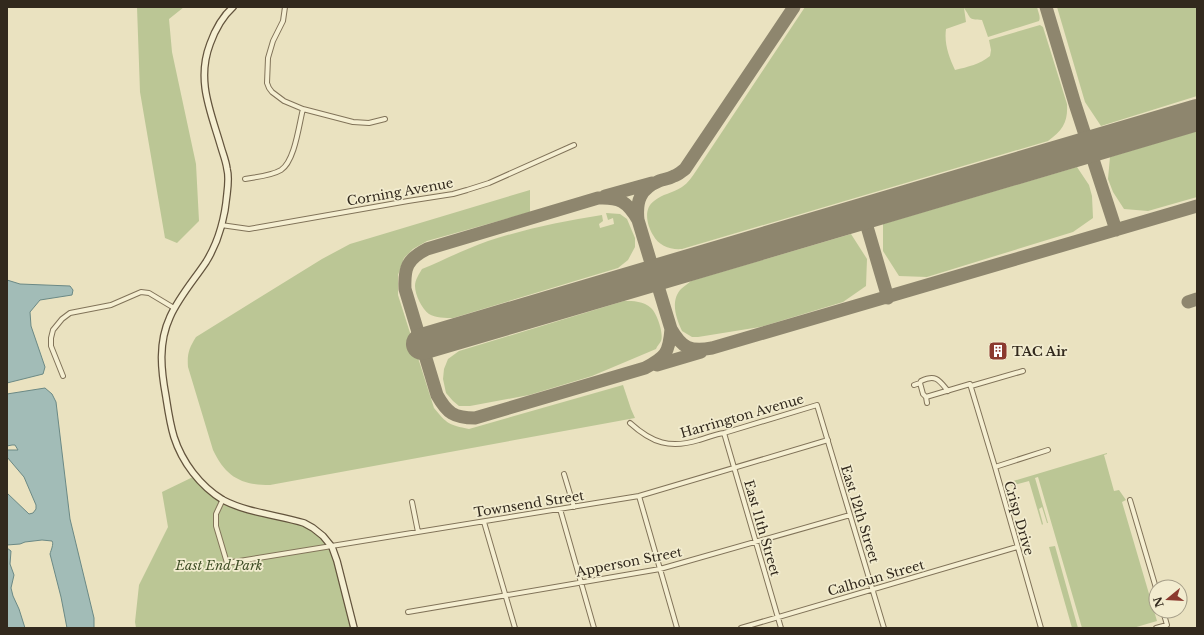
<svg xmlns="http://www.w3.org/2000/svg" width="1204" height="635" font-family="'Libre Baskerville',serif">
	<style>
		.green { fill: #bbc695 }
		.water { fill: #a2bcb7; stroke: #6b8985 }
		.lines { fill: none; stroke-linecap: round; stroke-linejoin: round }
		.taxiway { stroke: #8e866e; stroke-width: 13 }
		.runway { stroke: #8e866e; stroke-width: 32 }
		.minor-casing { stroke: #817359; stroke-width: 6 }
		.secondary-casing { stroke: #63543d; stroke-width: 8 }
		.minor { stroke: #f5efd2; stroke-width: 4 }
		.secondary { stroke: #f5efd2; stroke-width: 5.5 }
		.labels { text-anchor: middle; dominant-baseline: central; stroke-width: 3.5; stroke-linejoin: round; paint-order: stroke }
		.street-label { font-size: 13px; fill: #32291d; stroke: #f2eccf }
		.poi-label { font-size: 13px; font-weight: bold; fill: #32291d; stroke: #f2eccf; text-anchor: start }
		.park-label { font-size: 13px; font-style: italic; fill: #3e4d25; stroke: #f2eccf }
	</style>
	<rect width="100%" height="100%" fill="#eae2c0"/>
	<path class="green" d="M137,7H184L169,19L172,52L196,164L199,221L177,243L165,238L140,92Z
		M805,7H1037C1038,12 1041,17 1039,21L988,37L982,20C967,19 972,19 964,8L966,22L946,29C944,44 949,57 955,70C968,67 980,64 990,56L991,50L989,40L1040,25L1043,27L1067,104C1068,122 1063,130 1048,141L682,249C670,250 659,246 653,235C647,225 643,209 654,201C662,194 673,193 682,187C688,183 692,177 696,171Z
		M1057,7H1197V96L1101,126L1085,102Z
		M1197,131V197L1148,211L1124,209L1113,192L1108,179L1110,157Z
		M1077,167L1089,185L1092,196L1093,218L1073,232L927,277L899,276L883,251V224Z
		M530,190V212L427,241L413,249L404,258L398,275V295L434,408C447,424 449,425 469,429L623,385L631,409L635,418L270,485C241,485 226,477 213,450L188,367C187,354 189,348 196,337L322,259L350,244Z
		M606,213L620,214L627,219L635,238V247L628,260L618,268L453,318C446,318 435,318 429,314C422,309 415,295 415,286C415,280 419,274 422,269C444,260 465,249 488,241C525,229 563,221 602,215L603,221L599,224L600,228L614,224L613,218L608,220Z
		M851,234L867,259L866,286L843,302L760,327L698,337H692L682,331C676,318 670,301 681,289C684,286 688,284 691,281Z
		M624,301C633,301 644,301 651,308C657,313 664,334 661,341C660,343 657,346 656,349L592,376L529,395L470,406H459L453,401L446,393L443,379L444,369L448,359L459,351Z
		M1107,453V454L1104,455L1114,491L1119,490L1126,500L1122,502L1157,621L1133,628H1082L1038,477L1035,478L1048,523H1047L1042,507L1039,509L1043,524L1042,525L1029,481L1011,486L1010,482Z
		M195,476L223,499L304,523L332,547L353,628H136L135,622L139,585L168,527L162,492Z
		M1055,546L1078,628H1072L1049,547Z"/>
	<path class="water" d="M7,280L20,284L70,286L73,290L72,295L40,300L30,312L31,326L45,367L43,374L7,383Z
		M45,388L52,394L56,402L70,519L94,618V628H67L61,597L50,554C51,550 54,544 52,541L42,540L25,542L20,544L7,545V493L29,514L33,513L36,509V505L24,477L7,457V451L8,450H18L15,445H12L7,446V394Z
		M7,548L11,551L10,564L14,575L11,588L13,596L19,609L25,628H7Z"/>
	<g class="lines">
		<path class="taxiway" d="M794,7L685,169C682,171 678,175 674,176C669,179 664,179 659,181C640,189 636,201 638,220L671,329C682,348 690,352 712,348L1197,206
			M1046,7L1075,104L1116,230
			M605,196L652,183
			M863,213L888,298
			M638,220C627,201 619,197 598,198L427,249C407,259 404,268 405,289L437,395C447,413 454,418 475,418L645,368C666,357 669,353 671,329
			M1188,302L1197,299
			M657,365L701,352"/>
		<path class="runway" d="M422,344L1197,115"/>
		<g class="minor-casing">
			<path id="minor" d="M285,7L283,21L273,41L268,58L267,83L269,88L272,92L284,101L303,109L353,122L369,123L385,119
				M245,179C256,177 271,176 281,170C295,161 299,124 303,109
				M221,225L249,229L408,201L453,194L467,190L489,183L574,145
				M63,376L51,346V338L53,330L62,319L70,313L111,305L141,292L149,293L174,308
				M920,383L923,394L926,397L927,403
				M914,385L920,383L921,381C936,374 939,380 948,391
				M971,386L1023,371
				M926,397L970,384L995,467
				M630,423C652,443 670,449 699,440C707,438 715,434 724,433L817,405L884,628
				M724,433L781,628
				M564,474L574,507
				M639,496L677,628
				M223,499L216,514V526L227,563L639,496L828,440
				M1130,500L1156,588
				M412,502L418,532
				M560,509L594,628
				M484,522L515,628
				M408,612L660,569L850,515
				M741,628L1017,547
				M1041,628L995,467L1048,450
				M1156,628L1167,625L1163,611"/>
		</g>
		<g class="secondary-casing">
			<path id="secondary" d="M233,7C222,17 215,30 210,44C196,81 211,112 221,147C223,154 226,161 227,169C229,176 228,186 227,194C225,217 219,241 206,262C194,280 179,297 170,317C158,343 161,370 166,397C168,410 170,424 174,437C182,462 200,486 223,500C248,513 278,515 304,523L313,528L323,536L332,547L337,561L354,628"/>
		</g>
		<use href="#minor" class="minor"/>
		<use href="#secondary" class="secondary"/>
	</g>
	<defs>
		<g id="building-square" transform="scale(1)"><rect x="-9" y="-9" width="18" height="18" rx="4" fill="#8b392e" stroke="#f2eccf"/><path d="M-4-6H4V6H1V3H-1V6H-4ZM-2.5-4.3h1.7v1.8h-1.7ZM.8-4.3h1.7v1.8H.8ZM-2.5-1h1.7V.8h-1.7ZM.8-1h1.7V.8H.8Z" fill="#fff"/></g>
	</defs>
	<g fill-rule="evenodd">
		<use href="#building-square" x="998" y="351"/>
	</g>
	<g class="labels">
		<g class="street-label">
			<text transform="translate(400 192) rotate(-10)">Corning Avenue</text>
			<text transform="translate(742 416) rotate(-16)">Harrington Avenue</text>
			<text transform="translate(529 504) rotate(-9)">Townsend Street</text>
			<text transform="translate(860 514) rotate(73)">East 12th Street</text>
			<text transform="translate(1019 518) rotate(74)">Crisp Drive</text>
			<text transform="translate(762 528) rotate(74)">East 11th Street</text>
			<text transform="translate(629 562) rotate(-11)">Apperson Street</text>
			<text transform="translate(876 578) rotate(-16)">Calhoun Street</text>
		</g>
		<g class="poi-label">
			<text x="1012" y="351">TAC Air</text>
		</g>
		<g class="park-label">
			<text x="219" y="565">East End Park</text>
		</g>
	</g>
	<rect width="1204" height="635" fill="none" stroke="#32291d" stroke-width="16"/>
	<g transform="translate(1168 599) rotate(252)"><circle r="19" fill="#f2eccf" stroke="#a59e88"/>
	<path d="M0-3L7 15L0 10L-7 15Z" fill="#8b392e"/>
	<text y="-6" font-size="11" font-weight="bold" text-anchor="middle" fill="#32291d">N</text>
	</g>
</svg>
